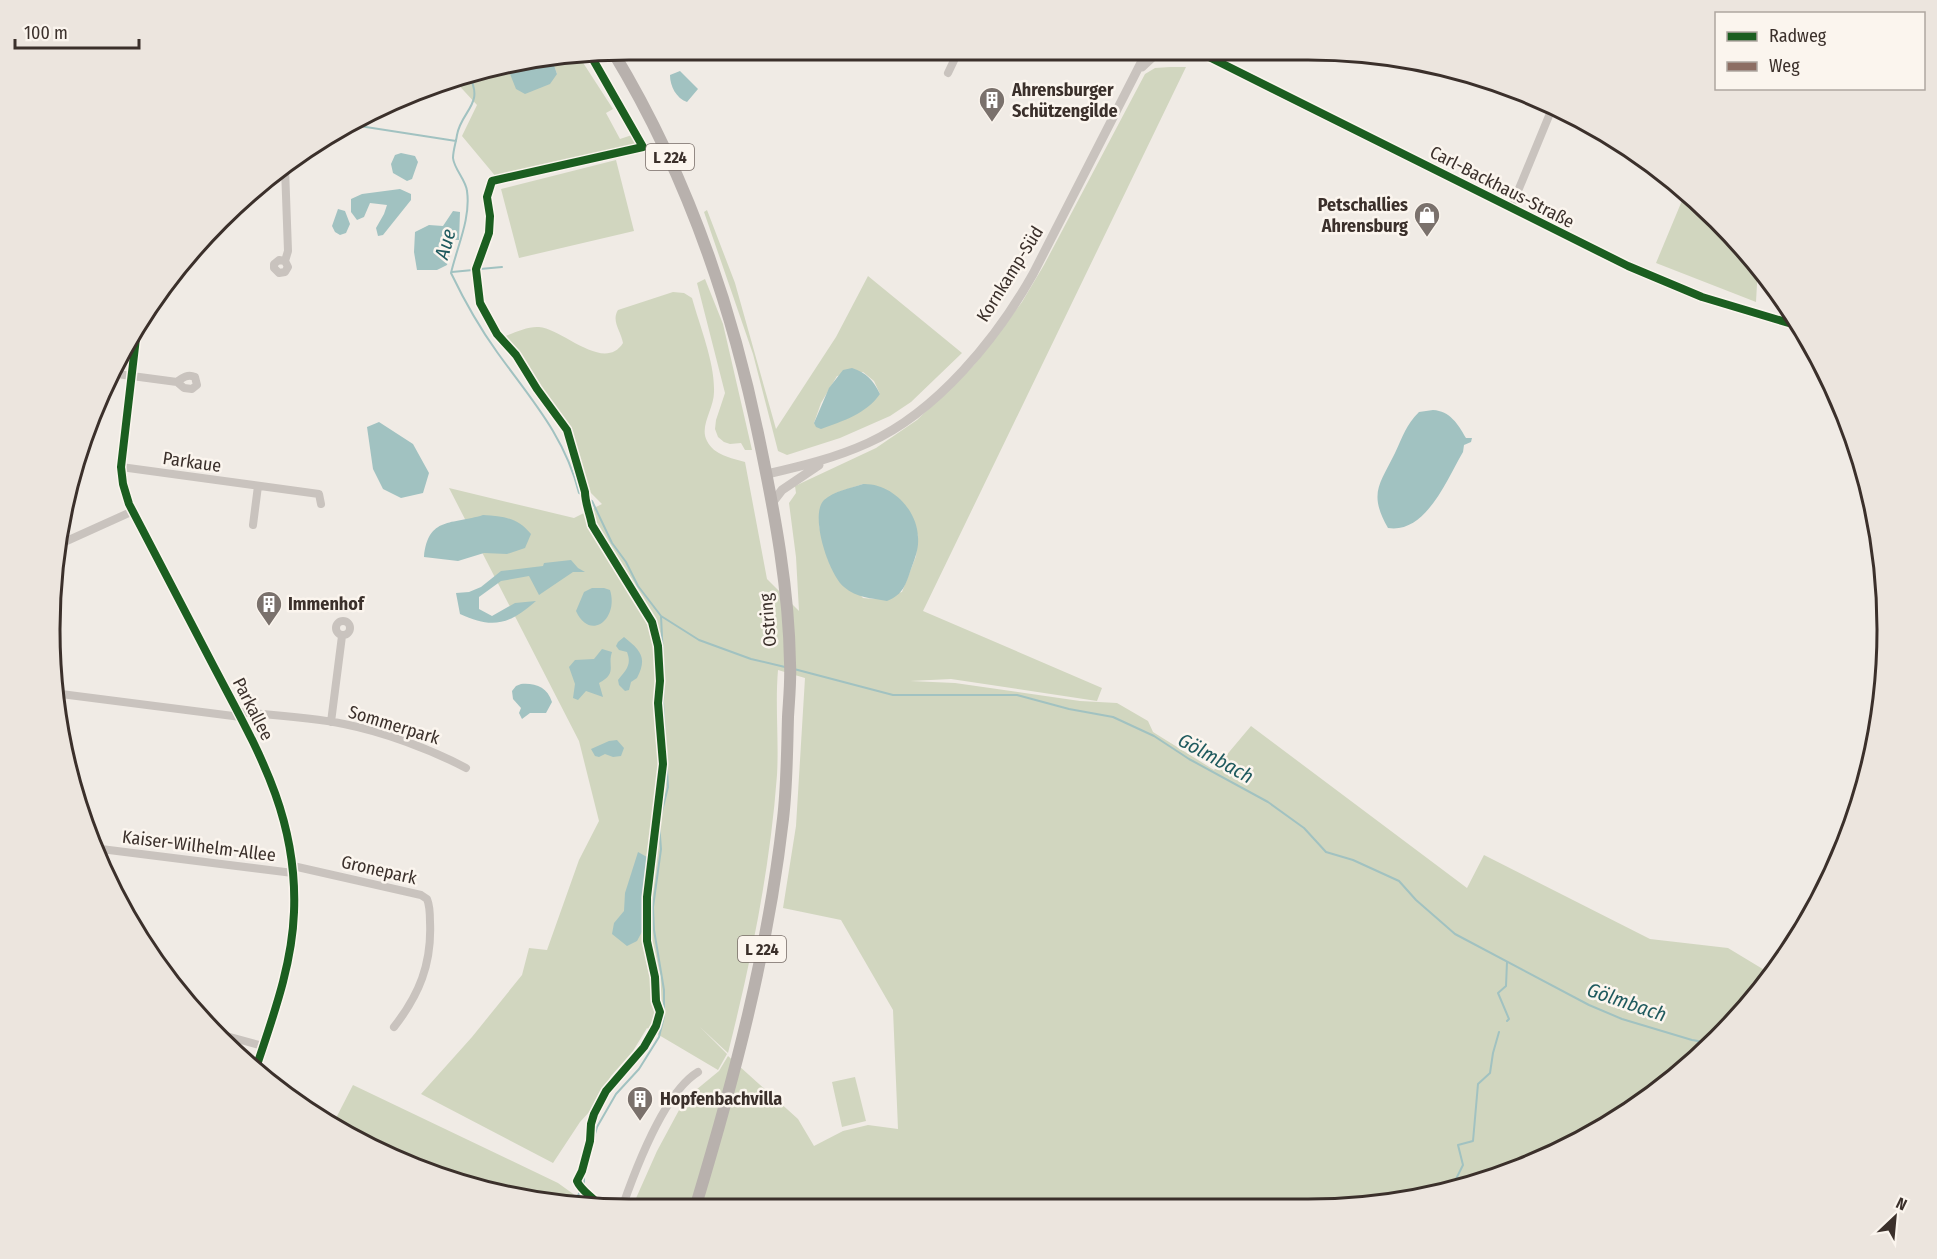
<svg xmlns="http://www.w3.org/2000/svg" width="1937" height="1259" font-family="'Fira Sans Condensed',sans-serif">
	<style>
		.green { fill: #d1d6bf; fill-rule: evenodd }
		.water { fill: #a1c2c1 }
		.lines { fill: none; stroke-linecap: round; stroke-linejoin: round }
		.stream { stroke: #a1c2c1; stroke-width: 2 }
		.minor { stroke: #c9c3be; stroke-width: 8 }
		.tertiary { stroke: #c9c3be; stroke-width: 9 }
		.primary { stroke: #b8b1ad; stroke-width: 12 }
		.quiet { stroke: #8d6e63; stroke-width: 6; stroke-dasharray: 12 6; stroke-linecap: butt }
		.cycleway-casing { stroke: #fbf5ee; stroke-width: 11 }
		.cycleway { stroke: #1b5e20; stroke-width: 8 }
		.labels { text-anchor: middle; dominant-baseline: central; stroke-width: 5; stroke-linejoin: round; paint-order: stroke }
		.shield { fill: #fbf5ee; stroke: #756b66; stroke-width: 1.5 }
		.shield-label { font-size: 16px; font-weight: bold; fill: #3b302b }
		.poi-label { font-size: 18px; font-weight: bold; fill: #3b302b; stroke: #fbf5ee; text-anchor: start }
		.street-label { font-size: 18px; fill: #3b302b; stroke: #fbf5ee }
		.water-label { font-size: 20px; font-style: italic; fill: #1f5a5e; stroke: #fbf5ee }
		.rim { fill: none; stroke: #3b302b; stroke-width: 3 }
	</style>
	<rect width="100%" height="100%" fill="#f0ebe5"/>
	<path class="green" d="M580,58L613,109L606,113L620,139L632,135L637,145L497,178L462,136L477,105L453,79L511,69L510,74H557L553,62Z
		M1170,67H1186L923,611L1102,688L1097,701L951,679L910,681L955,683L1080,701L1117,703L1148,721L1153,732L1214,770L1251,726L1467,888L1484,855L1650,939L1728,948L1771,974L1744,1012L1661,1089L1564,1150L1457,1190L1345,1208L633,1205L657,1151L685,1099L719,1071L728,1056L798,1119L814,1146L843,1131L868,1125L898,1129L893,1010L841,920L783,908L796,826L805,678L778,670C775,705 779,740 777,775C770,870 751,961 728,1053L700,1027L727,1054L718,1070L647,1028L633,1051L611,1076L591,1110L580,1122L553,1163L421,1094L472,1037L522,975L529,948L547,950L579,860L599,821L579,741L449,488L574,518L602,504L590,492L566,427L517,353L503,337C513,333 528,326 539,327C563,329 604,373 623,343C621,331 611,321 618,310L673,292L684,293L692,298C700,327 715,363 714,392C714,409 699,426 707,441C714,455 731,458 745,462L767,579L799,611L796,557L789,503L796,493L795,486L876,448L917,420L974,365L1022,302L1044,265L1145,74L1155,68ZM863,484L918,535L916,556L902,592L874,599L863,598L828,560L819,526L836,493Z
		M616,160L634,231L519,258L501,189Z
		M1686,191L1758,266L1756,302L1656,263Z
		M707,210L735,283L776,429L836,337L868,276L962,353L911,402L890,416L840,438L787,455L778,451L753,354L704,212ZM863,372L874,381L880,394L814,423L821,403L837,376Z
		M705,279L723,324L752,450H745L741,443L730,444L724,442L718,437L715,429L716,420L725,393L697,283Z
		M855,1077L866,1121L842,1127L832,1082Z
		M353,1085L558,1183L583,1201L582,1205H554L407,1165L335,1120Z"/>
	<path class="water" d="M553,62L557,74L550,84L525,94L516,89L510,74L511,69Z
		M680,71L698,89L687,102C676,98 670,86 670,75Z
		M401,153L415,156L418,162L412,179L407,181L393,173L391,164L395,155Z
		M400,189L411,194V200L383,235L378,236L376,228L384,214L387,205L370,203L364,217L357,220L351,212V199L362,194Z
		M338,209L345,211L350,224L346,233L340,235L335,232L332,226Z
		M453,211L460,212L459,240H454L447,265L437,270H417L414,252L415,232L429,225L443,226Z
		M852,368C867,373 873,380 880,394C866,414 843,421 821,429L816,427L814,423L829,388L843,370Z
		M1433,410C1450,411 1458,424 1466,438H1472L1471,442L1464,445L1463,452C1447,479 1426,534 1388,528C1368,493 1380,484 1395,453C1403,436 1406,425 1419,412Z
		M379,422L413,444L429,473L423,493L401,498L383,489L373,469L367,427Z
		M863,484C891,483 917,509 918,537C919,549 915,558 911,569C906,584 903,595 887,601C871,598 857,598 844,587C829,575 809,515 824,500C834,491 851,488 863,484Z
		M483,515C504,516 518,518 531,534L525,548L507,554L484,553L458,561L424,557C428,516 452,525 483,515Z
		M571,560L578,568L585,572H573L539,595L529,576L501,581L479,597V609L492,616L515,603L536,601C509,625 492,629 460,614L456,593L469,592L481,587L501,571L543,566L544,563Z
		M592,588H604L610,590C619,619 590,642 576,611L584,592Z
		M624,637C640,650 648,657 637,678L631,682L629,690L625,691L619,685L618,680C626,670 632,665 627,652L619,650L616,646L618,642Z
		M602,649L612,652C607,666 618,673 599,683L603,697L586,691L578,700L573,698L575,684L569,667L575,660L594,659Z
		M521,684C536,683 547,687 552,702L546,713H530L522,719L519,713L521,708L513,699L512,691L516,686Z
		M617,740L624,748L621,756L613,757L605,754L599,757L595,756L591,749L609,741Z
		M638,852L647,857L643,888V930L637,941L627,946L612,934L614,923L624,911L625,893Z"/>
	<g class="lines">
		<path class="stream" d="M469,76C485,104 461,111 457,135C456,142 453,151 453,158C454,169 466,180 467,191C471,218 457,247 451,273C464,300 479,327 497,352C530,398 565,436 579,493L592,501L612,543L626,562L638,586L661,616L699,640L751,659L785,667
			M353,125L456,141
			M480,269L502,267
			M452,272L473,270
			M794,669L893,695H1017L1069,709L1113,717L1154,736L1189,759L1268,802L1304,828L1326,852L1353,860L1399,881L1416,900L1455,934L1589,1005L1622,1019L1692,1040L1710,1043
			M1507,1021L1509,1019L1498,993L1506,986L1507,962
			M1443,1192L1451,1189L1463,1165L1458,1145L1473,1141L1478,1084L1490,1073L1493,1053L1499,1032
			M574,1205L584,1182V1172L597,1127L616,1094L639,1069L659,1037L664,1016V990L654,930L653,907L661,849L659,823L668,787L663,702L664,679L661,616"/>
		<path class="minor" d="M948,73L958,52
			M285,168L288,251L285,261L288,267L285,272L279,273L274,268V264L279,260L285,261
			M1511,208L1553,106
			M136,338L121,467L123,484L129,504C157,557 185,611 213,665C256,747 298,815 294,912C292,967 272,1019 255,1071
			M117,374L177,382L184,388L192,389L197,385L195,377C188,374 183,377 177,382
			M121,467L319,494L321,504
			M253,525L258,486
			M60,544L133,511
			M336 628a7 7 0 1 1 14 0a7 7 0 1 1-14 0Z
			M61,694L241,717
			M238,712C273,715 309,717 344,724C384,732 430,749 466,768
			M331,722L342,636
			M101,849L293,873
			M293,866L421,895L427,899C430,906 430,914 430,922C432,964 419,995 394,1027
			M219,1034L263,1046
			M623,1205C636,1168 665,1092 698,1072"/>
		<path class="tertiary" d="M1154,53L1162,55L1171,53
			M1201,53L1628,266L1702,297L1799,326
			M1142,67L1156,54
			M767,474C802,466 835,458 868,443C937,412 997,338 1033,274L1146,53
			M772,503L782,490L819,465"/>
		<path class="primary" d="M613,52C687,174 732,305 760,443C775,515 789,590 790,663C791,681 789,699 788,717C787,751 787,785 783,819C768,951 734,1079 696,1205"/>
		<path class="quiet" d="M624,54L633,50"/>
		<g class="cycleway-casing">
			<path id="cycleway" d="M1201,53L1628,266L1702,297L1799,326
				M591,56L643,147L492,181L487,197L490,216L489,233L476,269L480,303L497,334L516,355L537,389L567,430L585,492C585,503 590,514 592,525L652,622L658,646L660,681L658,703L663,764L647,897V941L655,977L656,1001L660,1012L656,1026L644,1047L606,1091L594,1114L591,1124L590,1141L582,1171L577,1181C581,1191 592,1196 599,1205
				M136,338L121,467L123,484L129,504C157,557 185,611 213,665C256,747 298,815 294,912C292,967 272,1019 255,1071"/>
		</g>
		<use href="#cycleway" class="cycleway"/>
	</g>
	<defs>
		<g id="building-pin" transform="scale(1.35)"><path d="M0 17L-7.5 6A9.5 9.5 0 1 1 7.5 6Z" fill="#7a716c" stroke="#fbf5ee"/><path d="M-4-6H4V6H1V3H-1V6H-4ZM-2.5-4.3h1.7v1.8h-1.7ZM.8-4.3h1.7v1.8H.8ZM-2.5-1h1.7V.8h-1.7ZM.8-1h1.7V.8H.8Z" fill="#fff"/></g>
		<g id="shop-pin" transform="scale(1.35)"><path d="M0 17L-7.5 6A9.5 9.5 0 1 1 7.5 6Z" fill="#7a716c" stroke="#fbf5ee"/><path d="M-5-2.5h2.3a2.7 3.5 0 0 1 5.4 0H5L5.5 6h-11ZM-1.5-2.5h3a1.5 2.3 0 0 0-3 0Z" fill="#fff"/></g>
	</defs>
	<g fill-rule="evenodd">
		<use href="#building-pin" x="992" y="100"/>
		<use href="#shop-pin" x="1427" y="215"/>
		<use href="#building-pin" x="269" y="604"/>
		<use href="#building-pin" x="640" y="1099"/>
	</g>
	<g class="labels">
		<g class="shield">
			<rect x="646" y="144" width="48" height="26" rx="4.5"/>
			<rect x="738" y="936" width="48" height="26" rx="4.5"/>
		</g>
		<g class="shield-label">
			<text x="670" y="157">L 224</text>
			<text x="762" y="949">L 224</text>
		</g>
		<g class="poi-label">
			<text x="1012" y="90">Ahrensburger<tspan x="1012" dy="21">Schützengilde</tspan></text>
			<text x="1408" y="205" text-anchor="end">Petschallies<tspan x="1408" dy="21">Ahrensburg</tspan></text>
			<text x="288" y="604">Immenhof</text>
			<text x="660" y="1099">Hopfenbachvilla</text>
		</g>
		<g class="street-label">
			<text transform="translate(1502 187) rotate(27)">Carl-Backhaus-Straße</text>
			<text transform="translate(1010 274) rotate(-58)">Kornkamp-Süd</text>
			<text transform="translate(192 462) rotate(8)">Parkaue</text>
			<text transform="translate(768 620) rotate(-95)">Ostring</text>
			<text transform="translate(253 709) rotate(63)">Parkallee</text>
			<text transform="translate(394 725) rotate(17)">Sommerpark</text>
			<text transform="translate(199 846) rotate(7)">Kaiser-Wilhelm-Allee</text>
			<text transform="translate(379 870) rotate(13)">Gronepark</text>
		</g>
		<g class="water-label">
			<text transform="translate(445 244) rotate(-74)">Aue</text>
			<text transform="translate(1216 758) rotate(29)">Gölmbach</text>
			<text transform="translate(1627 1002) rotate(19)">Gölmbach</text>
		</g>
	</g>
	<path d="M0 0H1937V1259H0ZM629 60H1308A569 569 0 0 1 1877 629V630A569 569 0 0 1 1308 1199H629A569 569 0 0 1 60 630V629A569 569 0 0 1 629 60Z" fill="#ece5de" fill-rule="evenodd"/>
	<path class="rim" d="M629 60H1308A569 569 0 0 1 1877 629V630A569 569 0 0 1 1308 1199H629A569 569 0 0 1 60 630V629A569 569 0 0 1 629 60Z"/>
	<rect x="1715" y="12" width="210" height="78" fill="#fbf5ee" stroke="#aea6a0" stroke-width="1.5"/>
	<rect x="1727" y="32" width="30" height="9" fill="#1b5e20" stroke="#aea6a0" stroke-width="1.5"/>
	<text x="1769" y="42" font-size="18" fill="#3b302b">Radweg</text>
	<rect x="1727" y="62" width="30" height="9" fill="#8d6e63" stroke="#aea6a0" stroke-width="1.5"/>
	<text x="1769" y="72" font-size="18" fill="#3b302b">Weg</text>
	<g transform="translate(1895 1217) rotate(26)" stroke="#fbf5ee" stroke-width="4.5" paint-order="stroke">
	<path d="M0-4.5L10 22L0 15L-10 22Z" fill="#3b302b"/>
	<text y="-9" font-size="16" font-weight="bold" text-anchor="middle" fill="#3b302b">N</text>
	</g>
	<path d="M15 39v9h124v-9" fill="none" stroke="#3b302b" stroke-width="3"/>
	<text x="24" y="39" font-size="18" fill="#3b302b" stroke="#fbf5ee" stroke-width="4.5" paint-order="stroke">100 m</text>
</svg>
